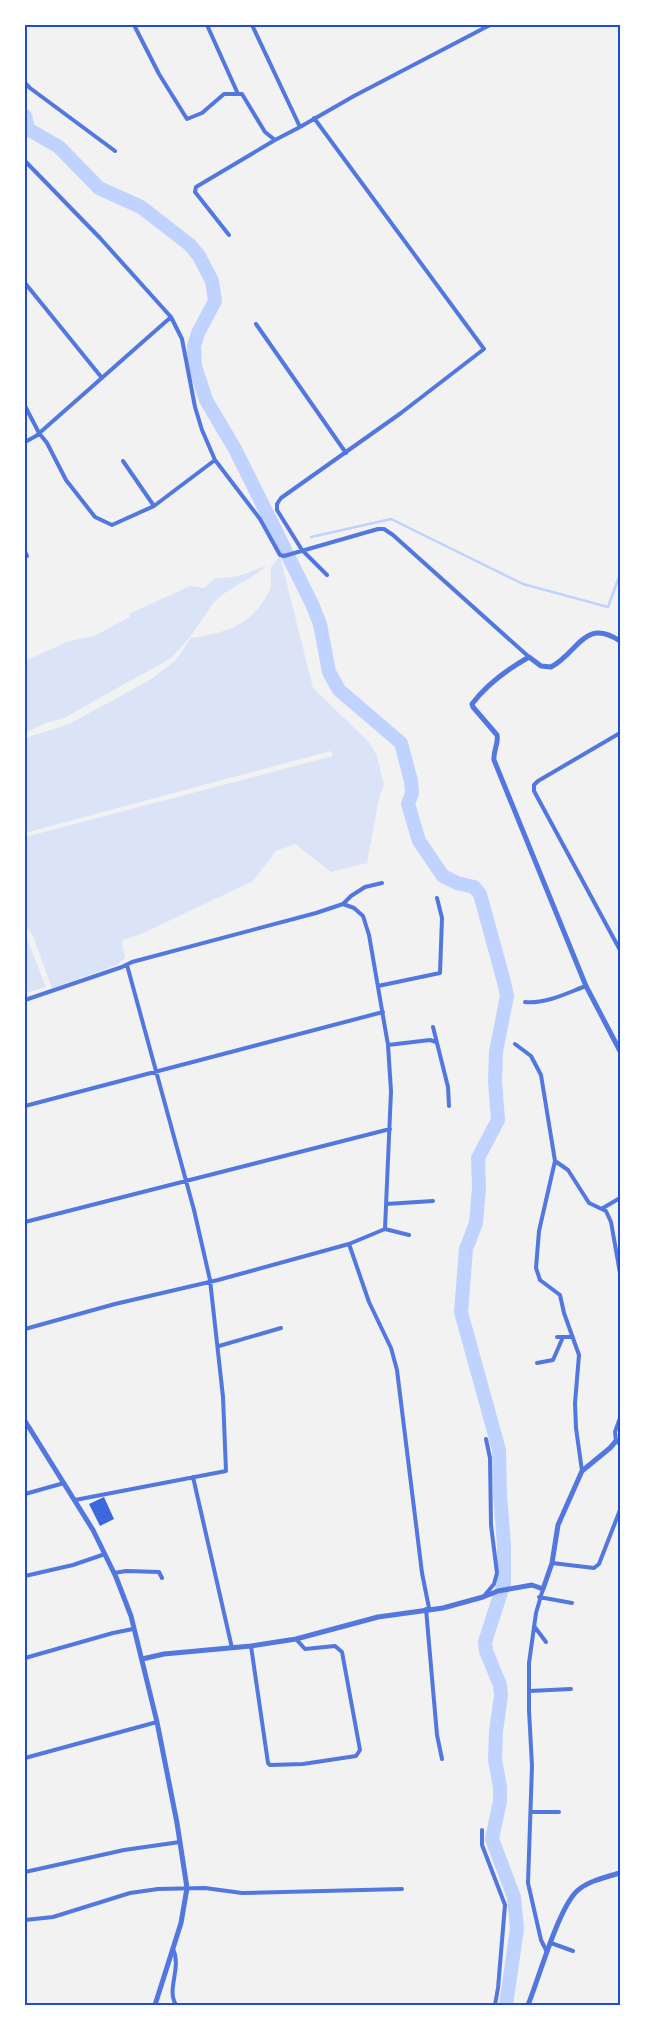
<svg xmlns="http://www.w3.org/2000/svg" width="645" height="2030" font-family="Barlow,sans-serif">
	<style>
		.green { fill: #dbe4f7 }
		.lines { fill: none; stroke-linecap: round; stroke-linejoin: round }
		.stream { stroke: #bfd3fe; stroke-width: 2.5 }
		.river { stroke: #bfd3fe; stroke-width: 14 }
		.building { fill: #3d67dc }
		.minor { stroke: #5277de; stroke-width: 4 }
		.tertiary { stroke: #5277de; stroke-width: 5 }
		.neatline { fill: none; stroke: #1d4ed8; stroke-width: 2 }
	</style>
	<rect width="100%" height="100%" fill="#f2f2f2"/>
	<path class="green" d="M280,556L313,688L369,742L377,756L384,785L379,798L367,863L331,872L295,844L276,851L253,881L139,935L123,940L122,943L125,958L117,965L52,988L33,936L25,925V837L333,756L331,751L25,833V738L69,724L150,680L176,660L191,638C227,633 254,625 270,589C272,582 270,576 271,569C272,565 277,560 280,556Z
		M268,565L253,576L223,594L214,602L191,636L171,658L64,718L46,723L25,733V661L69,641L94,636L130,617L129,614L190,586L204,588L214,579L239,576Z
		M25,934L46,987L25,993Z"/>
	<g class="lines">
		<path class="stream" d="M311,537L391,519L523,584L608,607L620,574"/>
		<path class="river" d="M25,116L28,129L59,147L99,188L141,207L190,245L199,256L212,281L215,301L198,333L194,346L195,366L206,400L235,449L312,604L320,624L329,672L339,690L401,743L411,781L412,793L408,804L419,841L443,876L457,883L474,887L480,894L504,982L507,996L496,1052L495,1081L498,1120L478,1158L479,1187L476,1223L466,1249L461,1312L499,1450L500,1494L504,1545V1583L485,1642L486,1651L500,1685L501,1696L496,1731L495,1760L500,1787V1801L492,1839L514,1897L517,1929L506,2005"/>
	</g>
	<path class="building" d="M104,1497L114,1519L100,1526L89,1504Z"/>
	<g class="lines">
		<path class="minor" d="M134,25L159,74L187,119L202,113L224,94H242L265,132L275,140L300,127L252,25
			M207,25L238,94
			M25,83L30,88L115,151
			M314,118L484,349L401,413L281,498L277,504V510L302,550L327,575
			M300,127L354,96L490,25
			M25,161L100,238L171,317L182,339L195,407L202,430L215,460L154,506L112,525L95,517L66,480L47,443L39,433L25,406
			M229,235L199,197L195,192L196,187L275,140
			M25,283L102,378
			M256,324L346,453
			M25,442L36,436L171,317
			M215,460L260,519L280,555L284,556L378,529H384L393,535L529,657
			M123,461L154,506
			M25,552L27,556
			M620,733L538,781L534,785V791L620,950
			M378,986L440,973L442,918L437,898
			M25,1000L122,967L132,962L316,913L343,904L351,896L365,887L382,883
			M525,1002C546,1004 567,993 586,986
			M433,1027L448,1087L449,1106
			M515,1044L531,1056L541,1075L555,1161L539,1231L536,1268L540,1280L560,1295L564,1313L579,1355L575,1403L576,1428L582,1471
			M388,1045L430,1040L436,1042
			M25,1106L383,1012
			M555,1161L568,1170L589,1203L606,1211L611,1222L620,1273
			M386,1204L433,1201
			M603,1208L620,1198
			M25,1222L390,1129
			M385,1229L409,1235
			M349,1244L369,1302L391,1348L397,1370L422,1573L429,1608
			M25,1329L115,1304L218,1280L349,1244L385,1229L391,1091L388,1045L369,935L363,916L354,908L343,904
			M557,1337H572
			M219,1346L281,1328
			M537,1363L553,1360L563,1337
			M616,1441L615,1432L620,1418
			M193,1477L232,1648
			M25,1494L64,1483
			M75,1500L226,1471L223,1397L210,1280L194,1210L127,965
			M552,1563L594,1568L599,1564L620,1510
			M114,1573L126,1571L159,1572L162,1578
			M25,1576L73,1565L105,1554
			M543,1589L536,1613L529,1663V1710L532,1766L528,1883L541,1940L547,1952
			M484,1596L494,1584L497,1573L491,1525L490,1458L486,1439
			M539,1597L572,1603
			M426,1609L437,1735L442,1759
			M534,1626L546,1642
			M251,1646L268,1763L270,1765L303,1764L356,1756L360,1750L342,1652L335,1646L305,1649L296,1639
			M25,1658L113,1633L133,1629
			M529,1691L571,1689
			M25,1758L157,1722
			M531,1812H559
			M482,1830V1845L505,1905L498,1988L495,2005
			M25,1872L124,1850L180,1842
			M25,1920L53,1917L130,1893L158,1889L205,1888L242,1893L402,1889
			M551,1943L573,1951
			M173,1949C182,1968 166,1989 176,2005"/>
		<path class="tertiary" d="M620,641C584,617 578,653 551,667L541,666L529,657C508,669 487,684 472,704L473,707L497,735C499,743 493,751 494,760L586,986L620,1051
			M25,1421L93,1530L116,1577L131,1616L157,1722L177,1823L187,1888L181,1923L155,2005
			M142,1659L164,1654L251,1646L296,1639L378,1617L443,1608L483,1597L498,1591L532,1585L543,1589L552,1563L558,1525L582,1471L610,1448L616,1441L620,1443
			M528,2005C539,1978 558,1909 577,1891C588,1881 606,1877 620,1873"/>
	</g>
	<rect width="645" height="2030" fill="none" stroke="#ffffff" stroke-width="52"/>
	<rect x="26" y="26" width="593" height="1978" class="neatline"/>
</svg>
